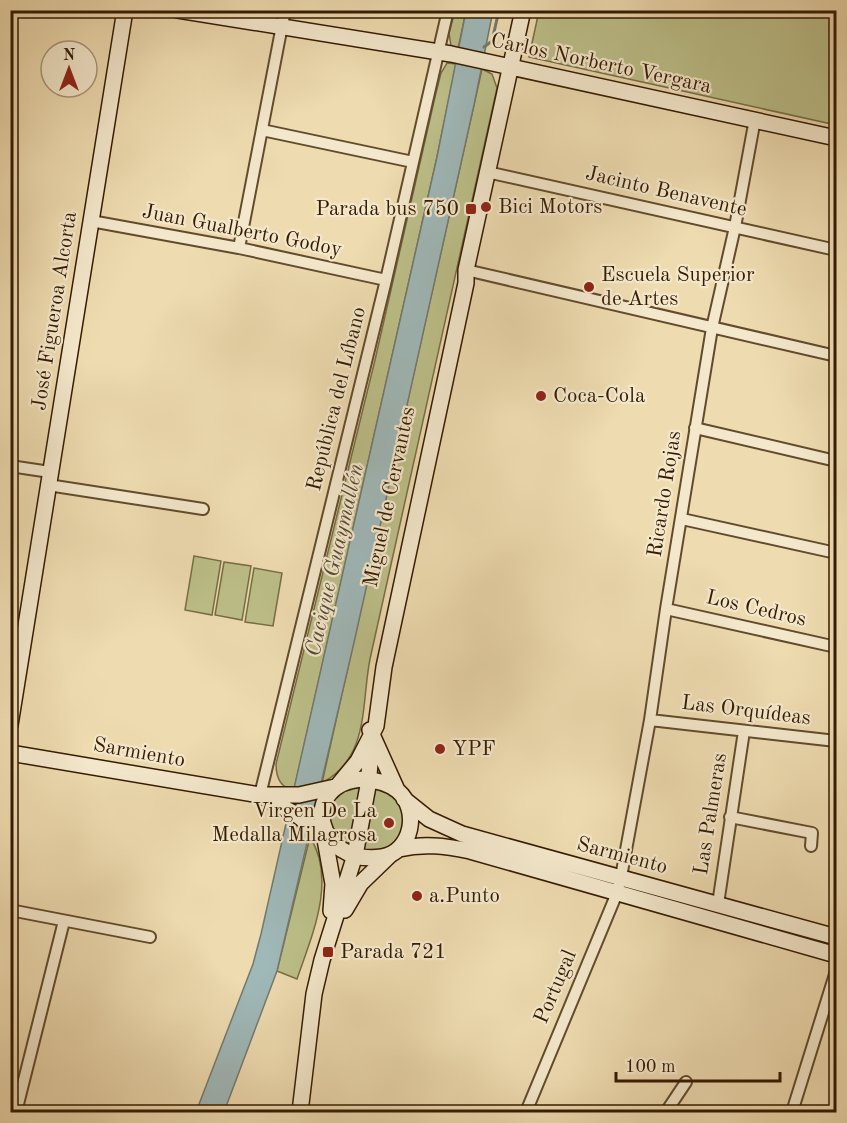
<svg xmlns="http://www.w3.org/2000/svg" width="847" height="1123" font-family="'Old Standard TT',serif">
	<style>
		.green { fill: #bcbf89; stroke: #786d44; stroke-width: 1.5 }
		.water { fill: #9fb8b8; stroke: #74796e; stroke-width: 1.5 }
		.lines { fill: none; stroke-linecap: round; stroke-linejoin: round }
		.stream { stroke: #74796e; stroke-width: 3 }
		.street-casing { stroke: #624b2c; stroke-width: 14 }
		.secondary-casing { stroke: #341b00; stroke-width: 18 }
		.street { stroke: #f4e8cc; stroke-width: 10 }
		.secondary { stroke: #f4e8cc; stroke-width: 15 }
		.poi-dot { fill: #8f2418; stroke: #f4e8cc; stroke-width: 2 }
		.labels { text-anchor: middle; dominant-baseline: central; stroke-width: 4.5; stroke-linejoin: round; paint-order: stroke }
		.street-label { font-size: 21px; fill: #341b00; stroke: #f4e8cc }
		.poi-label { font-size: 21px; fill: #341b00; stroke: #f4e8cc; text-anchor: start }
		.water-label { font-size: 22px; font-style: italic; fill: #544a37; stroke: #f4e8cc }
	</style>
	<rect width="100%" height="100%" fill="#eedbb0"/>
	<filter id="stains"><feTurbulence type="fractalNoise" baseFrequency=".00333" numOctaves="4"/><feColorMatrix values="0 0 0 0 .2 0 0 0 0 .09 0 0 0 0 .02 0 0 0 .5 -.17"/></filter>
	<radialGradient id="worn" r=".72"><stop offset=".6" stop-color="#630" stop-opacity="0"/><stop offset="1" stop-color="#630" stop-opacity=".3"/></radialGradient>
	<path class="green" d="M455,11H466L458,49L451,46L449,33Z
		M539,11H836V125L529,57Z
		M447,63L456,64L437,157L294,790C280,788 276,777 276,764L375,360L435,97L441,73Z
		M482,69L492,74L497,88L370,659C361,704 370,757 322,783Z
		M194,556L221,561L212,615L185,610Z
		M224,562L251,566L242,620L215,615Z
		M254,568L282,573L273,626L245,622Z
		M362,785L350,846C332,836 320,809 339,793C344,789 355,787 362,785Z
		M374,787C382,790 393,793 399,801C410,817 403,846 382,850C376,852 369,850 363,851Z
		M310,837C337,880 312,935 297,979L277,971Z"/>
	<path class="water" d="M466,11H493L474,105L353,647L277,971L224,1112H196L253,964L261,934L437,157Z"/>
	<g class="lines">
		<path class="stream" d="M484,47L492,41L499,10"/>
		<g class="street-casing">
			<path id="street" d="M262,130L413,162
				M487,172L836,250
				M91,221L239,248L386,280
				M239,248L285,10
				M466,270L836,356
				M695,428L836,461
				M10,466L50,472
				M48,485L203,509
				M682,519L836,553
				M666,609L836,647
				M650,720L836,741
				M260,795L386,280L448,10
				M730,817L812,833L811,846
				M718,904L744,731
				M10,910L150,937
				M16,1112L64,921
				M526,1112L617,893L621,877L650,720L666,609L712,328L735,227L755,119
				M666,1112L686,1082
				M792,1112L836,971"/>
		</g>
		<g class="secondary-casing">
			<path id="secondary" d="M178,10L451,54L836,138
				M10,725L125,10
				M370,730L397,790
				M10,753L260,795H299L335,787
				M363,779C375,780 389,783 398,791C420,810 412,852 382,857C316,867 297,783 363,779Z
				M339,784L358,761L376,726L384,667L466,283V270L523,10
				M262,796L297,815L327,839
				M404,799L429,819L462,834L836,937
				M324,834L333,884L331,911
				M399,849C424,843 445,846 470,851L836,955
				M345,910L361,883L390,855
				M300,1112L314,994L322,960L355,855L368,786L372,741"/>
		</g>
		<use href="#street" class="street"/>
		<use href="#secondary" class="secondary"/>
	</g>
	<g class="poi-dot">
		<circle cx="486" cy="207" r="6"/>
		<rect x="465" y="203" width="12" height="12" rx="3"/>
		<circle cx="589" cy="287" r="6"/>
		<circle cx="541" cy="396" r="6"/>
		<circle cx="440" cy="749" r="6"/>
		<circle cx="389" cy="823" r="6"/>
		<circle cx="417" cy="896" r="6"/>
		<rect x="322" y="946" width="12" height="12" rx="3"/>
	</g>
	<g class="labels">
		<g class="street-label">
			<text transform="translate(601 64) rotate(12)">Carlos Norberto Vergara</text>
			<text transform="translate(666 192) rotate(13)">Jacinto Benavente</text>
			<text transform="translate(242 231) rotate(11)">Juan Gualberto Godoy</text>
			<text transform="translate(55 311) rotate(-81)">José Figueroa Alcorta</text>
			<text transform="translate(337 399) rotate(-76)">República del Líbano</text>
			<text transform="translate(665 494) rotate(-81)">Ricardo Rojas</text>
			<text transform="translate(390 497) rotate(-78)">Miguel de Cervantes</text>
			<text transform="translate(756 609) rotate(13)">Los Cedros</text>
			<text transform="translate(746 711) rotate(7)">Las Orquídeas</text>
			<text transform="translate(139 753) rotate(10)">Sarmiento</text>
			<text transform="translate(711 814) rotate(-81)">Las Palmeras</text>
			<text transform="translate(622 856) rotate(15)">Sarmiento</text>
			<text transform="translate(556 987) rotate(-67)">Portugal</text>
		</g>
		<g class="poi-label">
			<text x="498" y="207">Bici Motors</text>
			<text x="459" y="209" text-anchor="end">Parada bus 750</text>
			<text x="601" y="275">Escuela Superior<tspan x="601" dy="24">de Artes</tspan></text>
			<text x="553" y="396">Coca-Cola</text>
			<text x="452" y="749">YPF</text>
			<text x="377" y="811" text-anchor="end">Virgen De La<tspan x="377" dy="24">Medalla Milagrosa</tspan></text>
			<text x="429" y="896">a.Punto</text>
			<text x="340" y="952">Parada 721</text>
		</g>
		<g class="water-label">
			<text transform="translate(335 560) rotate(-77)">Cacique Guaymallén</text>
		</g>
	</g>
	<rect width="847" height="1123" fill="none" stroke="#eedbb0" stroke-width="36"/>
	<rect x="12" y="12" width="823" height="1099" fill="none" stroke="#341b00" stroke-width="3"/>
	<rect x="18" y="18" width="811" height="1087" fill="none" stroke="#341b00" stroke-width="1.5"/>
	<g transform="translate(69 69)"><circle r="28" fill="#f4e8cc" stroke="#a7967a" stroke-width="1.5"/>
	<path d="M0-4.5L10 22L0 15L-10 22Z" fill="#8f2418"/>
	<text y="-9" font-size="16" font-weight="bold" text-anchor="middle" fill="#341b00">N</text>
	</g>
	<path d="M616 1072v9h164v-9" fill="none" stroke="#341b00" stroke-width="3"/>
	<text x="625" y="1072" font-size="18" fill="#341b00" stroke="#f4e8cc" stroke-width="4.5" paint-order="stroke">100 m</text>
	<rect width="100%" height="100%" filter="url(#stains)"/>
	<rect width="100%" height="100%" fill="url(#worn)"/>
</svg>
